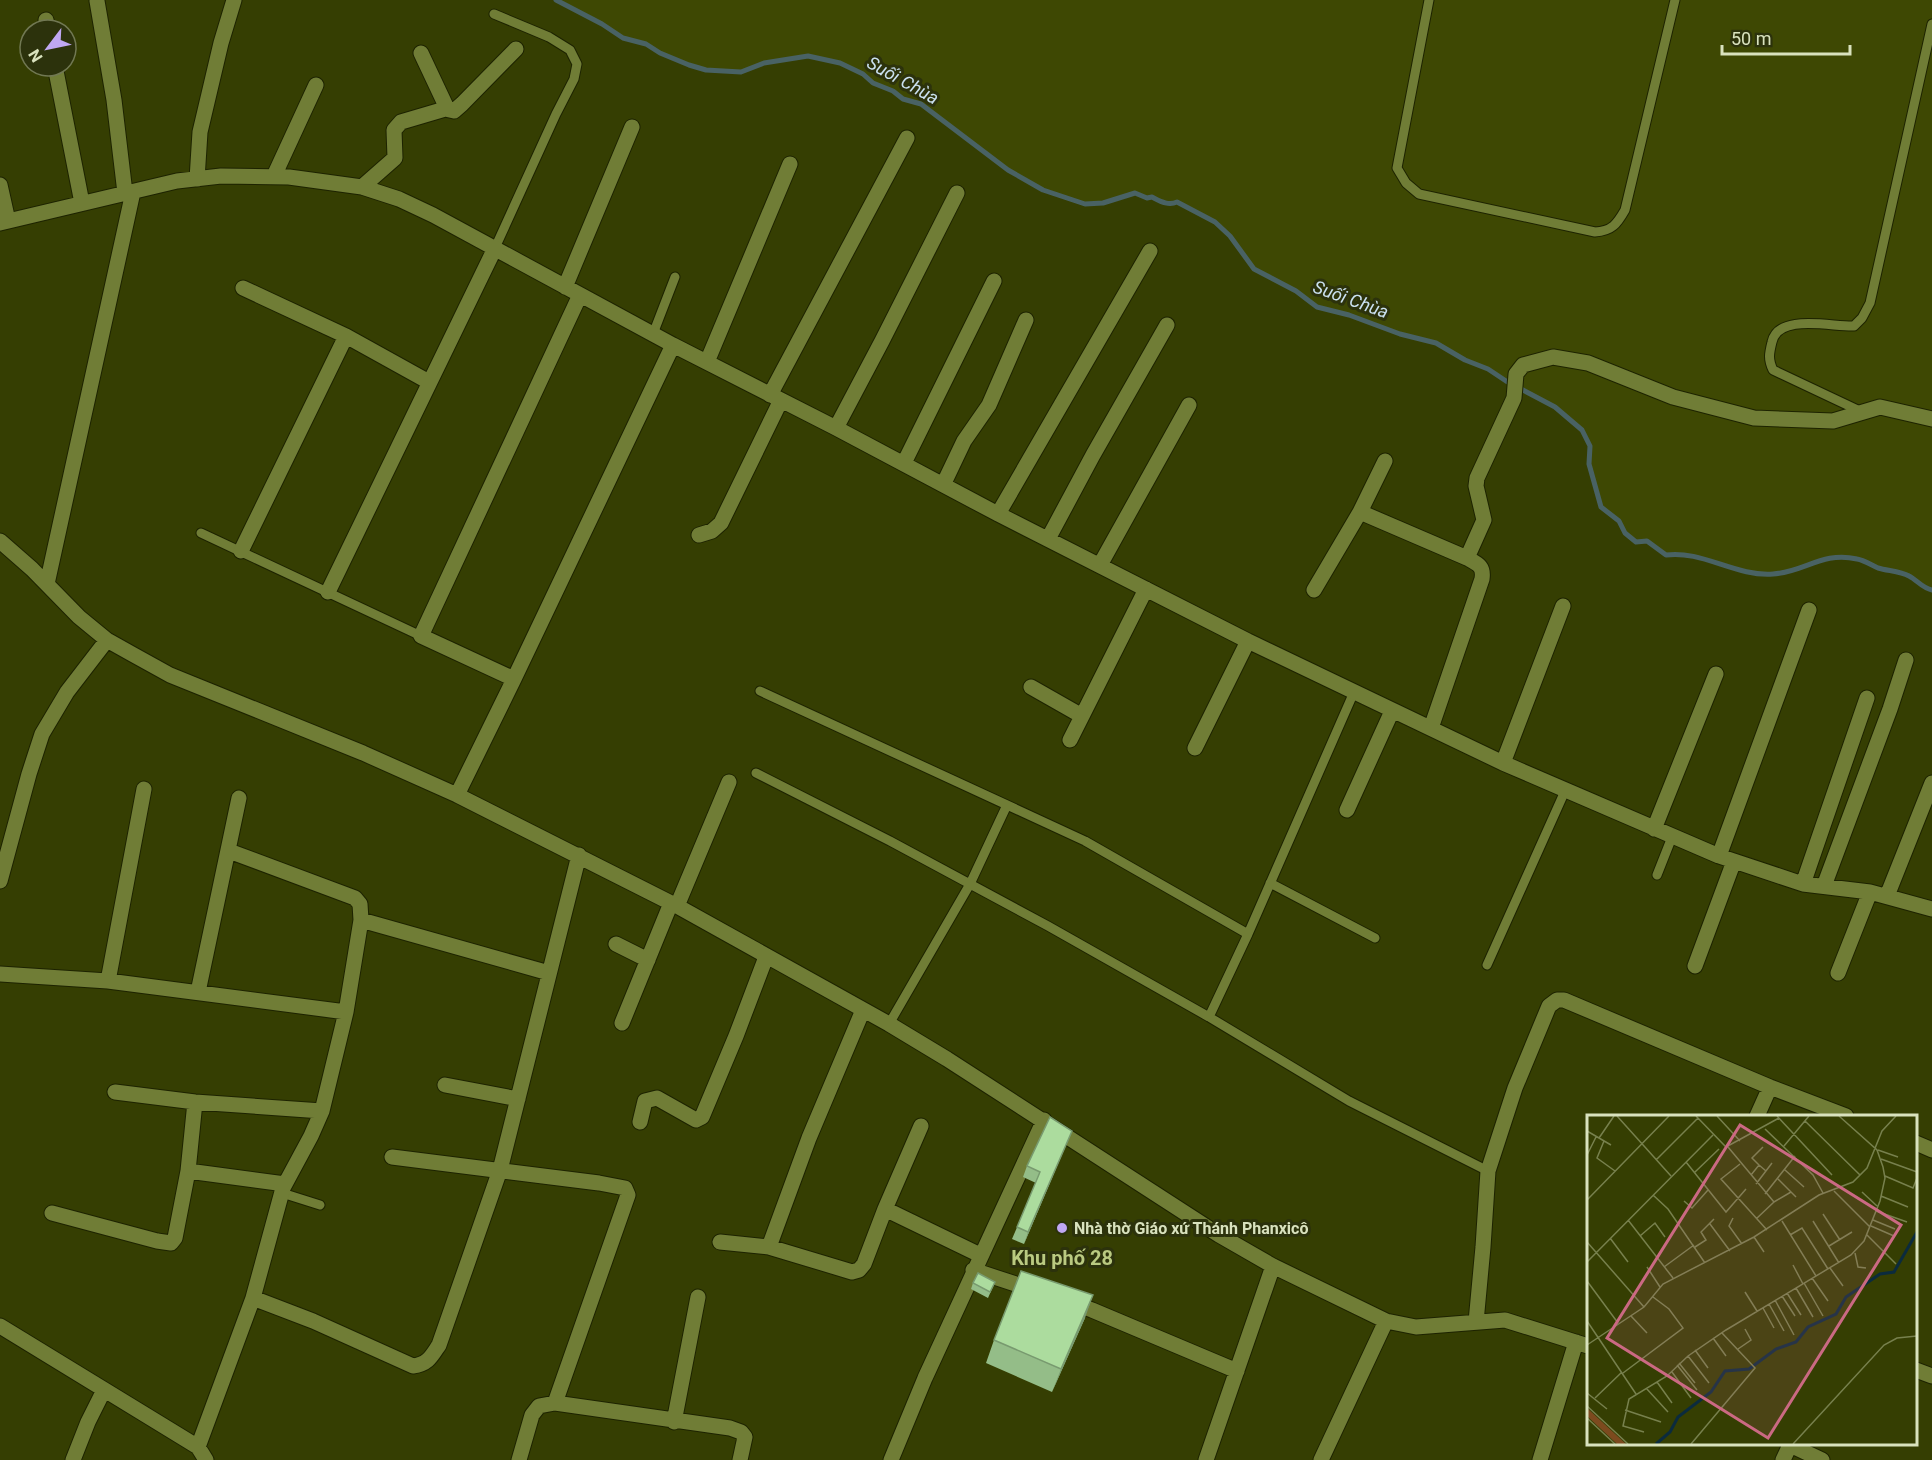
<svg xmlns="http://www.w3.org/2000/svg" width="1932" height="1460" font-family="Roboto,sans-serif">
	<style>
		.built { fill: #3e4803 }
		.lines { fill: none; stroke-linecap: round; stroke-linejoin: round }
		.stream { stroke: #496264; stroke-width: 5 }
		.lane-casing { stroke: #1d2300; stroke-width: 11 }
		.street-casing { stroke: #1d2300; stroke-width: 17 }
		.lane { stroke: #707d36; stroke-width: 9 }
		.street { stroke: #707d36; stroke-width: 15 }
		.wall { fill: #94bd88 }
		.shaded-wall { fill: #789a6f }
		.building { fill: #acdc9e; stroke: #789a6f; stroke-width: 1.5 }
		.poi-dot { fill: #c0a8f3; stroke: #2c320c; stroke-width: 2 }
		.labels { text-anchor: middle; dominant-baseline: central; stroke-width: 6; stroke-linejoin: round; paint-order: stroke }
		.poi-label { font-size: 16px; font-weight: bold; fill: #d9e2be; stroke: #2c320c; text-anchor: start }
		.water-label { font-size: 18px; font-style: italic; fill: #cbe1f0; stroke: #2c320c }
		.quarter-label { font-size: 20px; font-weight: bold; fill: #baca81; stroke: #2c320c }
		.inset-river { fill: none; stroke: #0b2b3e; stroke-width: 3 }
		.inset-road { fill: none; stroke: #77804d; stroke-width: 1.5 }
		.view { fill: #cb6983; fill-opacity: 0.15; stroke: #cb6983; stroke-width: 3 }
		.inset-edge { fill: none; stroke: #d9e2be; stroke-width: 3 }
	</style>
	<rect width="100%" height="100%" fill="#353e02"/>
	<path class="built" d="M556,0H1932V590L1926,588L1908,575L1880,568L1858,559L1828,557L1802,568L1773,574L1732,568L1682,553L1666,555L1647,541L1636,542L1625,533L1619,521L1601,507L1589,464L1590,446L1582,430L1555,407L1506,381L1488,369L1465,360L1436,343L1400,334L1349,315L1317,307L1296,291L1254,269L1230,236L1215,222L1191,208L1177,202L1172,204L1152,197L1147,198L1135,193L1103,203L1085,204L1054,195L1008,170L921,104L903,99L893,91L873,83L863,74L840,63L808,56L764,63L741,72L706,70L689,65L660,53L646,44L623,38L602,24Z"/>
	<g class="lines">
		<path class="stream" d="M556,0L602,24L623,38L646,44L660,53L689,65L706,70L741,72L764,63L808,56L840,63L863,74L873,83L893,91L903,99L921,104L1008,170L1043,190L1085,204L1103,203L1135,193L1147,198L1152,197C1160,201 1168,206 1177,202L1215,222L1230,236L1254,269L1296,291L1317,307L1349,315L1400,334L1436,343L1465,360L1488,369L1506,381L1555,407L1582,430L1590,446L1589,464L1601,507L1619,521L1625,533L1636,542L1647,541L1666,555C1702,550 1736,577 1773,574C1805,572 1822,551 1857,559C1864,560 1871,565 1878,568C1888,571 1900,571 1909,576C1917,580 1922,588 1932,590"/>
		<g class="lane-casing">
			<path id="lane" d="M1429,0L1397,168L1406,183L1419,194L1595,232C1612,231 1617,224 1625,210L1675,0
				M494,14L549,37L570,50L577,64L574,79L556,114L495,248
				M653,334L675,277
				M1862,412L1773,370C1768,359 1769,354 1772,342C1778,313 1832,327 1854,326L1862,318L1870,303L1932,24
				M201,533L421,636
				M760,691L1085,841L1248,934
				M756,773L890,841L1048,926L1209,1017L1349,1101L1488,1171
				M1657,875L1672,837
				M1270,883L1375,938
				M1487,965L1565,791
				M1209,1017L1248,934L1354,692
				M889,1024L970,884L1007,805
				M282,1193L320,1205"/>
		</g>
		<g class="street-casing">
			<path id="street" d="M97,1L114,100L125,193
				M46,20L48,30
				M55,66L82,203
				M445,109L454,111L462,104L516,49
				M274,176L316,85
				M197,179L200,132L221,43L234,0
				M0,185L8,221
				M362,187L395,158L394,130L401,122L445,109V104L421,53
				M0,223L177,181L221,176L289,177L362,187L399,199L433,215L673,345L836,428L998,514L1248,641L1503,763L1719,856L1803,884L1870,892L1932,909
				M565,287L632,127
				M243,288L346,336L429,382
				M707,362L790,164
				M770,395L907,138
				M836,428L882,341L957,193
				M904,463L994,281
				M944,483L964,441L989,405L1026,320
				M1360,512L1385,461
				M998,514L1150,251
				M699,535L712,531L721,523L781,400
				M1048,539L1093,455L1167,325
				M0,541L32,569L79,617L107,640L132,654L170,675L363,753L457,795L677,906L889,1024L947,1059L1219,1235L1273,1266L1386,1321L1416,1327L1505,1320L1588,1346
				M241,551L346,336
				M1100,565L1189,405
				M47,584L133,192
				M1314,590L1360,512L1467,558
				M328,592L495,248
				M514,679L421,636L580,295
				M1031,687L1082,716
				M1431,728L1482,579C1484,566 1478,564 1467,558L1484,520L1476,486L1477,478L1514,398L1516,374L1523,365L1553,357L1588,363L1673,397L1754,418L1833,421L1880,407L1932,419
				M1070,740L1146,589
				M1195,748L1248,641
				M1503,763L1563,606
				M457,795L514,679L673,345
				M1347,810L1392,711
				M1654,829L1716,674
				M1719,856L1809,610
				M0,881L29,774L42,734L67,692L107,640
				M1803,884L1867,698
				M1824,886L1890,709L1906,660
				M1887,896L1932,783
				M677,906L729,782
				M361,920L549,973
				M616,944L648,960
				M1695,966L1734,861
				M1838,973L1870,892
				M0,974L108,981L346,1012
				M108,981L144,789
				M198,992L239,798
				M622,1023L671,903
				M445,1085L518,1099
				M115,1092L195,1102L322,1111
				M195,1102L188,1171L285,1184
				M1757,1116L1770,1087
				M640,1122L645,1101L657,1098L696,1120L702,1117L736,1036L766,957
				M1916,1143L1932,1150
				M392,1157L599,1183L625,1188L628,1195L555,1403L539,1406L532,1415L519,1460
				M885,1209L921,1126
				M52,1213L157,1241L171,1243L175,1238L188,1171
				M720,1242L769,1247L852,1272L859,1270L864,1264L885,1209L980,1255
				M769,1247L809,1138L863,1010
				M973,1270L1034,1290
				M253,1298L313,1321L413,1366C428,1364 431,1357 439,1345L500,1170L579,855
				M1071,1302L1092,1310L1237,1371
				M1476,1322L1483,1247L1488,1171L1515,1088L1549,1006L1557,1000H1564L1770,1087L1846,1116
				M0,1326L198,1447L206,1460
				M1916,1370L1932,1376
				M555,1403L730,1428L741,1432L745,1437L740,1460
				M674,1422L698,1297
				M1788,1444L1822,1460
				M198,1447L253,1298L283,1188L311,1136L322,1111L346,1012L361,920L360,904L355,898L229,851
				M73,1460L88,1422L104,1390
				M891,1460L925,1378L1044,1120
				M1206,1460L1273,1266
				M1321,1460L1386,1321
				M1540,1460L1576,1342
				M1783,1460L1790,1445"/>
		</g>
		<use href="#lane" class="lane"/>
		<use href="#street" class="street"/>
	</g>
	<path class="wall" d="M1072,1131L1024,1244L1012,1239L1036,1183L1023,1177L1027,1166Z
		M995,1282L988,1298L971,1289L973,1283Z
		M1085,1318L1052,1392L986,1363L994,1340Z"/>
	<path class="shaded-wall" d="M1072,1131L1067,1142L1024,1244L1028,1232Z
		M1093,1295L1085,1318L1052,1392L1061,1369Z"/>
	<path class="building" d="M1050,1117L1072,1131L1028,1232L1017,1227L1040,1172L1027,1166Z
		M1021,1271L1093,1295L1061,1369L994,1340Z
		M978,1273L995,1282L990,1292L973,1283Z"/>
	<circle class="poi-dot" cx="1062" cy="1228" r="6"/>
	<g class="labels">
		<g class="poi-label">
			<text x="1074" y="1228">Nhà thờ Giáo xứ Thánh Phanxicô</text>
		</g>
		<g class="water-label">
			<text transform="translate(903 80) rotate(29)">Suối Chùa</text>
			<text transform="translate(1351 299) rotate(20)">Suối Chùa</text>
		</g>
		<g class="quarter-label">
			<text x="1062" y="1258">Khu phố 28</text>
		</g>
	</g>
	<g transform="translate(1587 1115)">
		<rect width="330" height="330" fill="#353e02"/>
		<path d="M0,293L39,329H30L0,301Z" fill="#7c4a1e"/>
		<path class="inset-river" d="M69,329L83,317L91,302L124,277L138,256L162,254L189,234L209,227L221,212L249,199L259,182L293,159L307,157L330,117"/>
		<path class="inset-road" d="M30,1L84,61M109,1L139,32L192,3M130,1L153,26M190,1L245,60M218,6L273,60M178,14L226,60L236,78M0,16L24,30M12,23L27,1M17,26L10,43L28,56M197,31L222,1M141,32L187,87L204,77M291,35L311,42M0,40L9,22M294,44L330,57M69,45L111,3M99,47L139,97L159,74M153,49L134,64L180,115M172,50L165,43L176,32M198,55L217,72M108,57L132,34M164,60L172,50L179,56M298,61L326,73L330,63M191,64L209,82M169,69L185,48M247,76L283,112M275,77L290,91M178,79L208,41M66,80L81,94L118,148M294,81L321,92M0,85L82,1M97,86L105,93L121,75M289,96L320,107M236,99L253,125M146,103L142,111L155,129M169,104L187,87M41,105L86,163M286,105L308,114M195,106L229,161M226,106L252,148M123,109L143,136M284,111L307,121M203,120L215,113L241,154M280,120L309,149M53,121L68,108L78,122M167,122L177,137M23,123L41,147M0,127L57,192M242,131L265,117M108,132L119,125L114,117L127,104M268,138L271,152L279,153M0,147L126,20M206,150L216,169M60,152L73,172M77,152L107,130M243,153L256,171M225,163L241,186M0,166L31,208M217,168L236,201M209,173L226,202M158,177L170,196M200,178L214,200M195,181L208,201M188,185L207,220M182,189L197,216M176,193L187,213M44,201L60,218M0,206L49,279M126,223L139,241M0,230L57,192L76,169L167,122L232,80L266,67L280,53L295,16L309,1M151,234L164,225L158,214M108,235L121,253M101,241L122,268M92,248L108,268M90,250L110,275M85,257L104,283M36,258L96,213L82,194L66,182M70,267L85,288M59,273L81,297M0,278L20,294M8,283L35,257M0,291L41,329M38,295L74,307M0,303L28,329M57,317L36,311L42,284L80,261L101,241L139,215L264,140L277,126L293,86L298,63L296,52L290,35L252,1M104,329L168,253L135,218M206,329L297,230L310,223L330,221"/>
		<path class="view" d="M153,10L314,110L181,323L20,223Z"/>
		<rect width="330" height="330" class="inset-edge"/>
	</g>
	<g transform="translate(48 48) rotate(238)"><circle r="28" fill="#2c320c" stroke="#717853" stroke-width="1.5"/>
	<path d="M0-4.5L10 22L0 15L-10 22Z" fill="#c0a8f3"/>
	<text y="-9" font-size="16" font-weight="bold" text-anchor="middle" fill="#d9e2be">N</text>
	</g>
	<path d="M1722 45v9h128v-9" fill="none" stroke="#d9e2be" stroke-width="3"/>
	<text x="1731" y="45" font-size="18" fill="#d9e2be" stroke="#2c320c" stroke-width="4.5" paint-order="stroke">50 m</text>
</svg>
